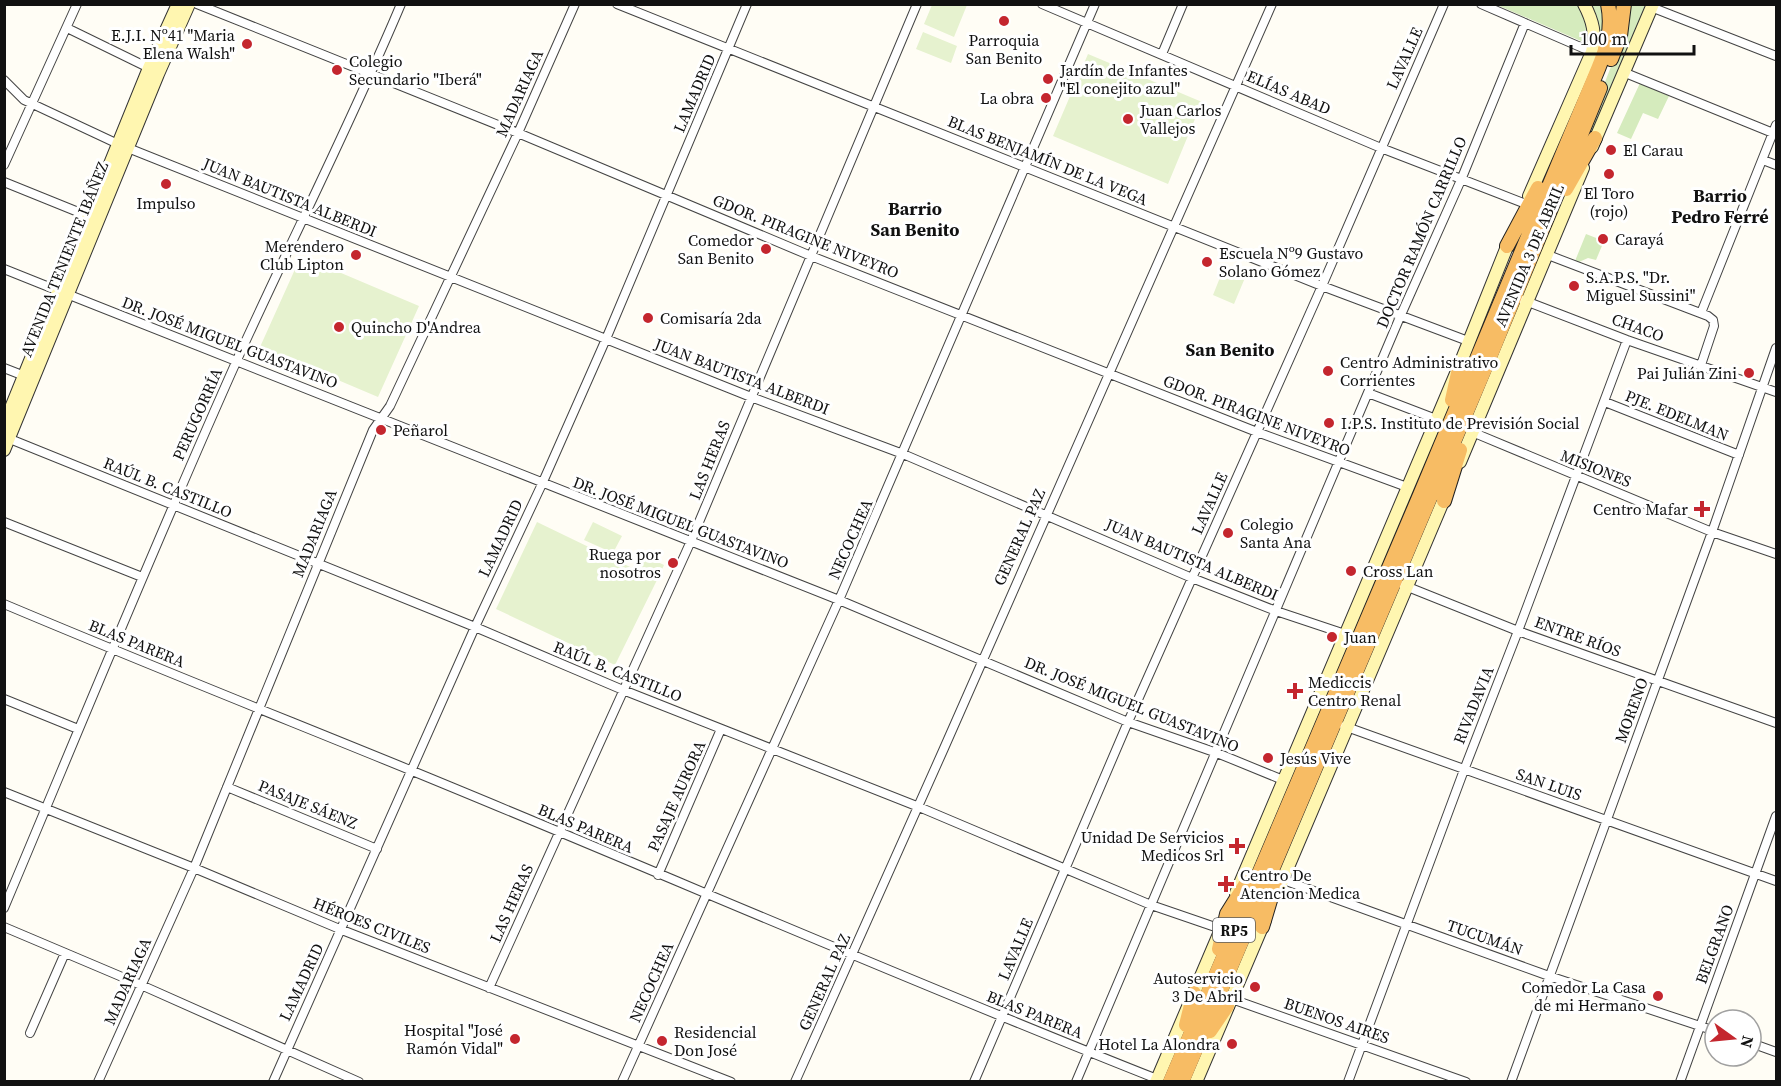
<svg xmlns="http://www.w3.org/2000/svg" width="1781" height="1086" font-family="'Source Serif 4',serif">
	<style>
		.green { fill: #d5ebbd }
		.pitch { fill: #e6f2cf }
		.lines { fill: none; stroke-linecap: round; stroke-linejoin: round }
		.minor-casing { stroke: #444; stroke-width: 10 }
		.secondary-casing { stroke: #333; stroke-width: 14 }
		.trunk-casing { stroke: #222; stroke-width: 16 }
		.minor { stroke: #fff; stroke-width: 8 }
		.secondary { stroke: #fff6b0; stroke-width: 12 }
		.trunk { stroke: #f7bc64; stroke-width: 14 }
		.poi-dot { fill: #c4262e; stroke: #fff; stroke-width: 2 }
		.labels { text-anchor: middle; dominant-baseline: central; stroke-width: 6; stroke-linejoin: round; paint-order: stroke }
		.shield { fill: #fff; stroke: #585858; stroke-width: 1.5 }
		.shield-label { font-size: 15px; font-weight: bold; fill: #111 }
		.poi-label { font-size: 16px; fill: #111; stroke: #fff; text-anchor: start }
		.street-label { font-size: 16px; fill: #111; stroke: #fff }
		.neighbourhood-label { font-size: 18px; font-weight: bold; fill: #111; stroke: #fff }
	</style>
	<rect width="100%" height="100%" fill="#fffdf5"/>
	<path class="green" d="M1497,5H1581L1591,23L1588,44Z
		M1588,5H1603L1605,33L1577,104L1558,139L1594,53Z
		M1626,5H1648L1582,155L1563,190L1619,46Z
		M1640,83L1669,96L1658,119L1643,113L1631,139L1617,133Z
		M1586,234L1604,241L1596,260L1588,258L1579,262L1575,261Z"/>
	<path class="pitch" d="M932,5H967L954,37L924,24Z
		M923,32L957,46L951,63L916,49Z
		M1088,54L1202,102L1168,184L1053,136Z
		M301,256L419,306L378,397L260,347Z
		M1225,265L1247,273L1234,304L1213,295Z
		M537,522L657,580L615,665L496,609Z
		M593,522L622,536L613,553L584,540Z
		M643,555L664,565L659,576L638,566Z"/>
	<g class="lines">
		<g class="minor-casing">
			<path id="minor" d="M197,4L518,133L811,256L1257,432L1407,487
				M617,4L1322,286L1468,341
				M1042,4L1381,148L1526,204
				M1481,4L1592,52
				M1651,7L1776,56
				M67,28L149,68
				M1162,54L1183,4
				M1623,72L1773,133
				M4,80L24,100L118,144L751,397L903,454L1192,578L1276,611L1345,634
				M1763,160L1776,165
				M4,165L77,4
				M4,182L93,218
				M1548,255L1708,316L1713,320L1714,326L1701,365
				M4,269L59,291
				M67,294L839,600L1128,722L1217,753L1283,780
				M1523,300L1627,340L1776,392
				M1701,313L1776,125
				M4,368L27,377
				M1368,393L1436,419
				M1605,402L1739,455
				M1472,432L1712,532L1776,554
				M5,437L475,627L623,690L919,807L1151,905L1221,929
				M4,522L142,577
				M1403,585L1518,631L1776,723
				M4,604C139,661 275,715 410,770C659,872 906,980 1157,1079
				M4,699L78,729
				M1344,726L1776,881
				M227,787L377,849
				M4,792L194,868L342,930L731,1082
				M658,875L721,729
				M1278,878L1549,976L1715,1031
				M4,908C81,725 156,541 237,360C291,241 350,125 401,4
				M4,927L141,985L359,1082
				M489,988L691,541L917,4
				M1229,998L1466,1082
				M30,1033L65,953
				M1751,1043L1776,1052
				M98,1082L194,868L373,430L390,406L518,133L575,4
				M273,1082L475,627L542,484L606,339L747,4
				M622,1082L839,600L1095,4
				M795,1082C957,724 1112,363 1272,4
				M974,1082L1128,722L1322,286L1444,4
				M1076,1082L1400,317L1461,180L1525,23
				M1348,1082L1464,770L1518,631L1627,340
				M1511,1082L1712,532L1776,348
				M1680,1082L1776,816"/>
		</g>
		<g class="secondary-casing">
			<path id="secondary" d="M1592,147L1653,4
				M1529,196L1592,52C1596,34 1593,21 1584,4
				M4,425L149,68L178,4
				M4,450L158,74L189,4
				M1460,462L1583,168
				M1236,893L1460,364L1510,239
				M1277,893L1447,492
				M1156,1082L1219,934
				M1196,1082L1265,920"/>
		</g>
		<g class="trunk-casing">
			<path id="trunk" d="M1611,59L1620,36L1624,4
				M1566,189L1595,138
				M1507,246L1538,188
				M1452,400L1460,364
				M1444,501L1460,450
				M1262,927L1277,877
				M1219,949L1227,914L1247,882
				M1186,1025L1194,993
				M1210,1031L1227,1006
				M1170,1082L1420,495L1598,69C1607,47 1613,28 1608,4
				M1182,1082L1490,357L1600,88"/>
		</g>
		<use href="#minor" class="minor"/>
		<use href="#secondary" class="secondary"/>
		<use href="#trunk" class="trunk"/>
	</g>
	<g class="poi-dot">
		<circle cx="1004" cy="21" r="6"/>
		<circle cx="247" cy="44" r="6"/>
		<circle cx="337" cy="70" r="6"/>
		<circle cx="1048" cy="79" r="6"/>
		<circle cx="1046" cy="98" r="6"/>
		<circle cx="1128" cy="119" r="6"/>
		<circle cx="1611" cy="150" r="6"/>
		<circle cx="1609" cy="174" r="6"/>
		<circle cx="166" cy="184" r="6"/>
		<circle cx="1603" cy="239" r="6"/>
		<circle cx="766" cy="249" r="6"/>
		<circle cx="356" cy="255" r="6"/>
		<circle cx="1207" cy="262" r="6"/>
		<circle cx="1574" cy="286" r="6"/>
		<circle cx="648" cy="318" r="6"/>
		<circle cx="339" cy="327" r="6"/>
		<circle cx="1328" cy="371" r="6"/>
		<circle cx="1749" cy="373" r="6"/>
		<circle cx="1329" cy="423" r="6"/>
		<circle cx="381" cy="430" r="6"/>
		<path d="M1699 500h6v6h6v6h-6v6h-6v-6h-6v-6h6z"/>
		<circle cx="1228" cy="533" r="6"/>
		<circle cx="673" cy="563" r="6"/>
		<circle cx="1351" cy="571" r="6"/>
		<circle cx="1332" cy="637" r="6"/>
		<path d="M1292 682h6v6h6v6h-6v6h-6v-6h-6v-6h6z"/>
		<circle cx="1268" cy="758" r="6"/>
		<path d="M1234 837h6v6h6v6h-6v6h-6v-6h-6v-6h6z"/>
		<path d="M1223 875h6v6h6v6h-6v6h-6v-6h-6v-6h6z"/>
		<circle cx="1255" cy="987" r="6"/>
		<circle cx="1658" cy="996" r="6"/>
		<circle cx="515" cy="1039" r="6"/>
		<circle cx="662" cy="1041" r="6"/>
		<circle cx="1232" cy="1044" r="6"/>
	</g>
	<g class="labels">
		<rect class="shield" x="1213" y="918" width="42" height="24" rx="4.5"/>
		<g class="shield-label">
			<text x="1234" y="930">RP5</text>
		</g>
		<g class="poi-label">
			<text x="235" y="35" text-anchor="end">E.J.I. Nº41 "Maria<tspan x="235" dy="18">Elena Walsh"</tspan></text>
			<text x="1004" y="40" text-anchor="middle">Parroquia<tspan x="1004" dy="18">San Benito</tspan></text>
			<text x="349" y="61">Colegio<tspan x="349" dy="18">Secundario "Iberá"</tspan></text>
			<text x="1060" y="70">Jardín de Infantes<tspan x="1060" dy="18">"El conejito azul"</tspan></text>
			<text x="1034" y="98" text-anchor="end">La obra</text>
			<text x="1140" y="110">Juan Carlos<tspan x="1140" dy="18">Vallejos</tspan></text>
			<text x="1623" y="150">El Carau</text>
			<text x="1609" y="193" text-anchor="middle">El Toro<tspan x="1609" dy="18">(rojo)</tspan></text>
			<text x="166" y="203" text-anchor="middle">Impulso</text>
			<text x="1615" y="239">Carayá</text>
			<text x="754" y="240" text-anchor="end">Comedor<tspan x="754" dy="18">San Benito</tspan></text>
			<text x="344" y="246" text-anchor="end">Merendero<tspan x="344" dy="18">Club Lipton</tspan></text>
			<text x="1219" y="253">Escuela Nº9 Gustavo<tspan x="1219" dy="18">Solano Gómez</tspan></text>
			<text x="1586" y="277">S.A.P.S. "Dr.<tspan x="1586" dy="18">Miguel Sussini"</tspan></text>
			<text x="660" y="318">Comisaría 2da</text>
			<text x="351" y="327">Quincho D'Andrea</text>
			<text x="1340" y="362">Centro Administrativo<tspan x="1340" dy="18">Corrientes</tspan></text>
			<text x="1737" y="373" text-anchor="end">Pai Julián Zini</text>
			<text x="1341" y="423">I.P.S. Instituto de Previsión Social</text>
			<text x="393" y="430">Peñarol</text>
			<text x="1688" y="509" text-anchor="end">Centro Mafar</text>
			<text x="1240" y="524">Colegio<tspan x="1240" dy="18">Santa Ana</tspan></text>
			<text x="661" y="554" text-anchor="end">Ruega por<tspan x="661" dy="18">nosotros</tspan></text>
			<text x="1363" y="571">Cross Lan</text>
			<text x="1344" y="637">Juan</text>
			<text x="1308" y="682">Mediccis<tspan x="1308" dy="18">Centro Renal</tspan></text>
			<text x="1280" y="758">Jesús Vive</text>
			<text x="1224" y="837" text-anchor="end">Unidad De Servicios<tspan x="1224" dy="18">Medicos Srl</tspan></text>
			<text x="1240" y="875">Centro De<tspan x="1240" dy="18">Atencion Medica</tspan></text>
			<text x="1243" y="978" text-anchor="end">Autoservicio<tspan x="1243" dy="18">3 De Abril</tspan></text>
			<text x="1646" y="987" text-anchor="end">Comedor La Casa<tspan x="1646" dy="18">de mi Hermano</tspan></text>
			<text x="503" y="1030" text-anchor="end">Hospital "José<tspan x="503" dy="18">Ramón Vidal"</tspan></text>
			<text x="674" y="1032">Residencial<tspan x="674" dy="18">Don José</tspan></text>
			<text x="1220" y="1044" text-anchor="end">Hotel La Alondra</text>
		</g>
		<g class="street-label">
			<text transform="translate(1404 58) rotate(-66)">LAVALLE</text>
			<text transform="translate(1289 92) rotate(23)">ELÍAS ABAD</text>
			<text transform="translate(519 93) rotate(-66)">MADARIAGA</text>
			<text transform="translate(694 93) rotate(-67)">LAMADRID</text>
			<text transform="translate(1048 160) rotate(22)">BLAS BENJAMÍN DE LA VEGA</text>
			<text transform="translate(290 197) rotate(22)">JUAN BAUTISTA ALBERDI</text>
			<text transform="translate(1421 232) rotate(-67)">DOCTOR RAMÓN CARRILLO</text>
			<text transform="translate(806 236) rotate(22)">GDOR. PIRAGINE NIVEYRO</text>
			<text transform="translate(1529 255) rotate(-67)">AVENIDA 3 DE ABRIL</text>
			<text transform="translate(64 259) rotate(-68)">AVENIDA TENIENTE IBÁÑEZ</text>
			<text transform="translate(1638 327) rotate(20)">CHACO</text>
			<text transform="translate(230 342) rotate(21)">DR. JOSÉ MIGUEL GUASTAVINO</text>
			<text transform="translate(742 376) rotate(21)">JUAN BAUTISTA ALBERDI</text>
			<text transform="translate(197 414) rotate(-66)">PERUGORRÍA</text>
			<text transform="translate(1257 415) rotate(21)">GDOR. PIRAGINE NIVEYRO</text>
			<text transform="translate(1677 415) rotate(22)">PJE. EDELMAN</text>
			<text transform="translate(709 460) rotate(-68)">LAS HERAS</text>
			<text transform="translate(1596 468) rotate(22)">MISIONES</text>
			<text transform="translate(168 487) rotate(22)">RAÚL B. CASTILLO</text>
			<text transform="translate(1209 503) rotate(-66)">LAVALLE</text>
			<text transform="translate(681 522) rotate(21)">DR. JOSÉ MIGUEL GUASTAVINO</text>
			<text transform="translate(314 533) rotate(-68)">MADARIAGA</text>
			<text transform="translate(1019 537) rotate(-66)">GENERAL PAZ</text>
			<text transform="translate(500 538) rotate(-65)">LAMADRID</text>
			<text transform="translate(850 539) rotate(-66)">NECOCHEA</text>
			<text transform="translate(1192 559) rotate(23)">JUAN BAUTISTA ALBERDI</text>
			<text transform="translate(1578 636) rotate(20)">ENTRE RÍOS</text>
			<text transform="translate(137 643) rotate(22)">BLAS PARERA</text>
			<text transform="translate(618 671) rotate(22)">RAÚL B. CASTILLO</text>
			<text transform="translate(1132 704) rotate(22)">DR. JOSÉ MIGUEL GUASTAVINO</text>
			<text transform="translate(1473 705) rotate(-68)">RIVADAVIA</text>
			<text transform="translate(1631 710) rotate(-70)">MORENO</text>
			<text transform="translate(1549 784) rotate(19)">SAN LUIS</text>
			<text transform="translate(676 796) rotate(-66)">PASAJE AURORA</text>
			<text transform="translate(308 804) rotate(22)">PASAJE SÁENZ</text>
			<text transform="translate(586 828) rotate(23)">BLAS PARERA</text>
			<text transform="translate(511 903) rotate(-66)">LAS HERAS</text>
			<text transform="translate(372 925) rotate(22)">HÉROES CIVILES</text>
			<text transform="translate(1485 937) rotate(19)">TUCUMÁN</text>
			<text transform="translate(1714 944) rotate(-70)">BELGRANO</text>
			<text transform="translate(1015 949) rotate(-67)">LAVALLE</text>
			<text transform="translate(127 981) rotate(-66)">MADARIAGA</text>
			<text transform="translate(301 982) rotate(-65)">LAMADRID</text>
			<text transform="translate(651 982) rotate(-66)">NECOCHEA</text>
			<text transform="translate(824 982) rotate(-66)">GENERAL PAZ</text>
			<text transform="translate(1035 1014) rotate(22)">BLAS PARERA</text>
			<text transform="translate(1337 1020) rotate(19)">BUENOS AIRES</text>
		</g>
		<g class="neighbourhood-label">
			<text x="1720" y="195">Barrio<tspan x="1720" dy="21">Pedro Ferré</tspan></text>
			<text x="915" y="208">Barrio<tspan x="915" dy="21">San Benito</tspan></text>
			<text x="1230" y="349">San Benito</text>
		</g>
	</g>
	<rect width="1781" height="1086" fill="none" stroke="#111111" stroke-width="12"/>
	<g transform="translate(1733 1038) rotate(105)"><circle r="28" fill="#ffffff" stroke="#a0a0a0" stroke-width="1.5"/>
	<path d="M0-4.5L10 22L0 15L-10 22Z" fill="#c4262e"/>
	<text y="-9" font-size="16" font-weight="bold" text-anchor="middle" fill="#111111">N</text>
	</g>
	<path d="M1571 45v9h123v-9" fill="none" stroke="#111111" stroke-width="3"/>
	<text x="1580" y="45" font-size="18" fill="#111111" stroke="#ffffff" stroke-width="4.5" paint-order="stroke">100 m</text>
</svg>
